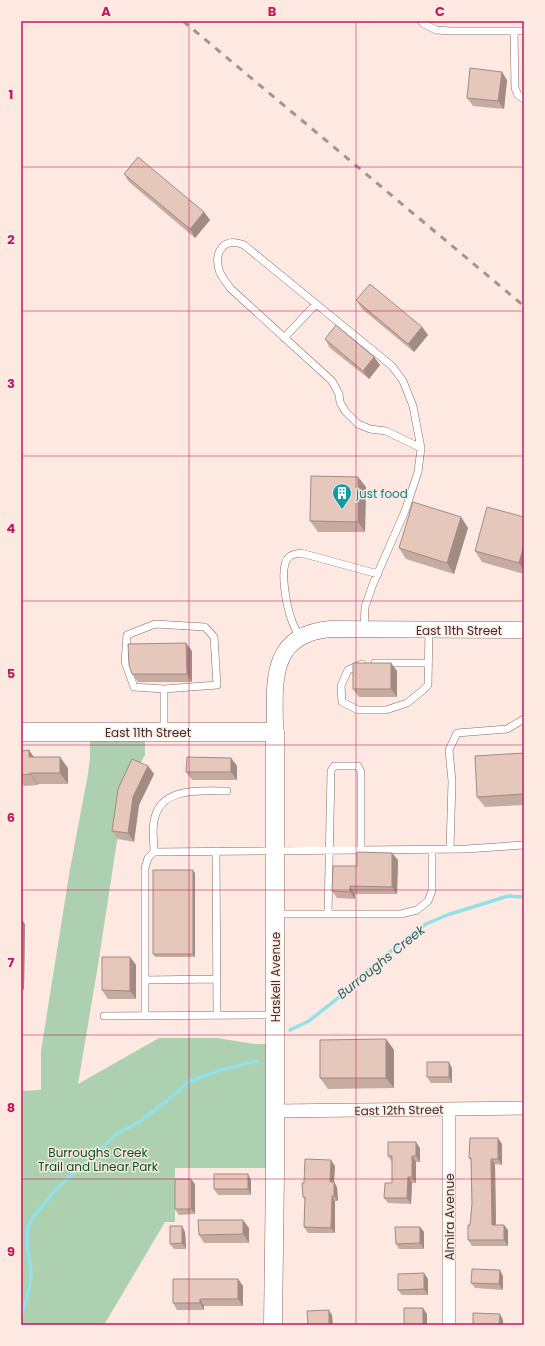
<svg xmlns="http://www.w3.org/2000/svg" width="545" height="1346" font-family="Poppins,sans-serif">
	<style>
		.green { fill: #acd0b0 }
		.lines { fill: none; stroke-linecap: round; stroke-linejoin: round }
		.stream { stroke: #92e0e8; stroke-width: 3.5 }
		.service-casing { stroke: #876b60; stroke-width: 8 }
		.minor-casing { stroke: #876b60; stroke-width: 14 }
		.tertiary-casing { stroke: #876b60; stroke-width: 17 }
		.secondary-casing { stroke: #876b60; stroke-width: 19 }
		.service { stroke: #fff; stroke-width: 7 }
		.minor { stroke: #fff; stroke-width: 13 }
		.tertiary { stroke: #fff; stroke-width: 16 }
		.secondary { stroke: #fff; stroke-width: 18 }
		.rail { stroke: #a4938e; stroke-width: 3; stroke-dasharray: 7 7; stroke-linecap: butt }
		.wall { fill: #c6aba1 }
		.shaded-wall { fill: #a18b83 }
		.building { fill: #e6c7bb; stroke: #a18b83 }
		.grid { fill: none; stroke: #c2185b; stroke-width: 1; stroke-opacity: 0.55 }
		.labels { text-anchor: middle; dominant-baseline: central; stroke-width: 3; stroke-linejoin: round; paint-order: stroke }
		.culture-label { font-size: 12px; fill: #0d838f; stroke: #fde9e2; text-anchor: start }
		.street-label { font-size: 12px; fill: #3d302c; stroke: #fde9e2 }
		.park-label { font-size: 12px; fill: #05511e; stroke: #fde9e2 }
		.water-label { font-size: 13px; font-style: italic; fill: #226268; stroke: #fde9e2 }
		.neatline { fill: none; stroke: #c2185b; stroke-width: 1.5 }
		.grid-label { font-size: 13px; text-anchor: middle; font-weight: bold; fill: #c2185b }
	</style>
	<rect width="100%" height="100%" fill="#fde9e2"/>
	<path class="green" d="M90,741H145V755L138,767L117,841L98,965L78,1084L159,1038H217L254,1044H266V1168H175V1222H165L104,1325H21V1091L41,1090V1051L70,869L88,774L90,758Z"/>
	<g class="lines">
		<path class="stream" d="M290,1030L309,1021L348,990L362,975L406,939L426,924L447,915L508,896L524,897
			M21,1315C25,1303 31,1289 31,1276C31,1260 24,1239 29,1224C35,1212 46,1204 53,1192L118,1133L139,1122L167,1101L188,1082L221,1070L257,1061"/>
		<g class="service-casing">
			<path id="service" d="M421,21L424,24L436,30L451,31H524
				M514,31L515,88L518,95L524,99
				M284,338L316,304
				M364,629L365,607L373,584L405,511L418,472L421,448L413,406L403,381L392,366L244,245C224,237 214,251 219,270C221,277 227,283 231,289L332,381L339,394L340,402L345,411L358,424L370,429L386,431L421,448
				M300,638C297,632 294,627 292,621C287,608 278,566 289,557C292,554 297,554 301,553L378,574
				M375,663H428
				M362,664L348,670L341,686L342,702L358,710H386L407,703L422,691L428,685L429,630
				M164,689L217,685L214,637L205,627L155,624L127,635L125,662L134,687L164,689V732
				M450,849L452,781L449,750L457,733L507,729L524,719
				M361,850V772L358,766H334L331,771L328,914H401L417,910L428,901L432,891V849
				M216,851L217,1015
				M154,852C154,842 152,830 154,821C160,786 201,791 227,791
				M276,914H328
				M145,980L217,979
				M104,1016L275,1015
				M145,1016V868L148,858L154,852L466,849L524,845"/>
		</g>
		<g class="minor-casing">
			<path id="minor" d="M275,1111L524,1108
				M449,1325V1109"/>
		</g>
		<g class="tertiary-casing">
			<path id="tertiary" d="M275,732C275,685 267,634 331,629L524,630"/>
		</g>
		<g class="secondary-casing">
			<path id="secondary" d="M21,732H275V1172L273,1325"/>
		</g>
		<use href="#service" class="service"/>
		<use href="#minor" class="minor"/>
		<use href="#tertiary" class="tertiary"/>
		<use href="#secondary" class="secondary"/>
		<path class="rail" d="M183,21L524,306"/>
	</g>
	<path class="wall" d="M507,80L504,109L473,106L467,98Z
		M124,174L204,212L210,220L195,238L129,182Z
		M356,300L422,327L428,335L414,352L362,309Z
		M325,339L374,357L380,365L369,379L330,348Z
		M358,477L366,487L365,532H318L310,521Z
		M461,517L468,528L454,574L406,559L399,548Z
		M524,517V574L482,562L475,551Z
		M192,651V682H138L132,674Z
		M391,663L397,671V697H359L353,689Z
		M29,750L34,757L68,768V784H38V785L24,786L21,782V751Z
		M524,753V805L485,807L477,797Z
		M231,758L237,766V780H192L186,772Z
		M148,766L154,774L139,805L134,842L118,839L112,831Z
		M398,860L397,894H355V899L337,898L332,891L357,866Z
		M195,873V957H155L153,954Z
		M21,919L25,924L24,990H21Z
		M130,957L136,965V999H108L102,990Z
		M386,1039L394,1050V1088L328,1089L320,1078Z
		M452,1068V1083H431L427,1077Z
		M502,1144V1165L495,1164L496,1225L508,1230V1246H472L468,1240L470,1225L472,1204L471,1160L469,1158Z
		M420,1148V1162H416V1183H412L411,1204L388,1203L384,1198L392,1183V1162L388,1156Z
		M335,1166L334,1182L337,1187L338,1201H335V1233H308L304,1227L305,1200L303,1197L304,1183Z
		M251,1180V1195H218L214,1189Z
		M195,1184V1214L179,1215L175,1209Z
		M182,1226L185,1232L186,1249H174L170,1244Z
		M420,1227L424,1232V1249H399L396,1244Z
		M249,1228V1243H204L199,1235Z
		M503,1276V1290L475,1288L471,1283Z
		M238,1279L243,1286V1306H204V1310H177L173,1303Z
		M428,1279V1295H402L398,1290Z"/>
	<path class="shaded-wall" d="M502,72L507,80L504,109L498,101Z
		M204,212L210,220L195,238L190,229Z
		M422,327L428,335L414,352L408,344Z
		M374,357L380,365L369,379L363,371Z
		M358,477L366,487L365,532L358,522Z
		M461,517L468,528L454,574L447,563Z
		M524,545V571L519,563Z
		M186,643L192,651V682L187,674Z
		M391,663L397,671V697L391,689Z
		M29,750L36,761L29,757Z
		M60,757L68,768V784L60,773Z
		M231,758L237,766V780L231,772Z
		M148,766L154,774L139,805L134,842L128,833L133,797Z
		M30,773L38,784V785L30,774Z
		M392,853L398,860L397,894L392,887Z
		M193,870L195,873V957L193,954Z
		M350,886L355,894V899L350,892Z
		M21,919L25,924L24,990L21,986Z
		M130,957L136,965V999L130,991Z
		M386,1039L394,1050V1088L386,1078Z
		M449,1062L452,1068V1083L449,1077Z
		M498,1138L502,1144V1165L498,1159Z
		M416,1142L420,1148V1162L416,1156Z
		M412,1156L416,1162V1183L412,1177Z
		M491,1159L495,1164L496,1230L492,1225Z
		M331,1160L335,1166L334,1182L337,1187L338,1201L334,1196L330,1182Z
		M248,1174L251,1180V1195L248,1189Z
		M408,1177L412,1183L411,1204L407,1198Z
		M191,1179L195,1184V1214L191,1209Z
		M332,1196L335,1201V1233L331,1228Z
		M243,1220L249,1228V1243L243,1234Z
		M504,1225L508,1230V1246L504,1240Z
		M182,1226L185,1232L186,1249L182,1243Z
		M420,1227L424,1232V1249L420,1243Z
		M500,1270L503,1276V1290L499,1284Z
		M424,1273L428,1279V1295L424,1289Z
		M238,1279L243,1286V1306L238,1299Z
		M200,1299L204,1306V1310L200,1303Z
		M423,1308L427,1314V1325H423Z
		M329,1310L332,1315L333,1325H329Z
		M500,1314L503,1320V1325H499Z"/>
	<path class="building" d="M470,68L502,72L498,101L467,98Z
		M138,157L204,212L190,229L124,174Z
		M370,284L422,327L408,344L356,300Z
		M336,325L374,357L363,371L325,339Z
		M311,476L358,477V522L310,521Z
		M413,502L461,517L447,563L399,548Z
		M487,507L524,517V545L519,563L475,551Z
		M186,643L187,674H132L129,665L128,644Z
		M353,663H391V689H353Z
		M29,750V757H60V773H30V774L21,775V751Z
		M524,753V794L477,797L475,756Z
		M187,757L231,758V772H186Z
		M132,759L148,766L133,797L128,833L112,831L118,789Z
		M357,852L392,853V887L350,886V892L332,891L333,866H357Z
		M153,870H193V954H153Z
		M102,957H130V991L102,990Z
		M386,1039V1078H320V1040Z
		M427,1062H449V1077H427Z
		M470,1138H498V1159H491L492,1225H504V1240H468V1225H470L472,1204L471,1158H469Z
		M388,1142H416V1156H412V1177H408L407,1198H384L385,1183H392V1156H388Z
		M305,1159L331,1160L330,1182H334V1196H332L331,1228L304,1227L305,1197H303L302,1183H304Z
		M214,1174H248V1189H214Z
		M175,1179H191V1209H175Z
		M198,1220H243V1234L199,1235Z
		M170,1226H182V1243L170,1244Z
		M395,1227H420V1243L396,1244Z
		M472,1269L500,1270L499,1284L471,1283Z
		M424,1273V1289L398,1290V1274Z
		M173,1279H238V1299H200V1303H173Z
		M404,1308H423V1325H404Z
		M329,1310V1325H308L307,1311Z
		M473,1313L500,1314L499,1325H473Z"/>
	<path class="grid" d="M189,21V1325M356,21V1325M21,167H524M21,311H524M21,456H524M21,601H524M21,745H524M21,890H524M21,1035H524M21,1179H524"/>
	<defs>
		<g id="building-pin" transform="scale(1)"><path d="M0 17L-7.5 6A9.5 9.5 0 1 1 7.5 6Z" fill="#0f9aa8" stroke="#fde9e2"/><path d="M-4-6H4V6H1V3H-1V6H-4ZM-2.5-4.3h1.7v1.8h-1.7ZM.8-4.3h1.7v1.8H.8ZM-2.5-1h1.7V.8h-1.7ZM.8-1h1.7V.8H.8Z" fill="#fff"/></g>
	</defs>
	<g fill-rule="evenodd">
		<use href="#building-pin" x="342" y="493"/>
	</g>
	<g class="labels">
		<g class="culture-label">
			<text x="356" y="493">just food</text>
		</g>
		<g class="street-label">
			<text x="459" y="630">East 11th Street</text>
			<text x="148" y="732">East 11th Street</text>
			<text transform="translate(275 977) rotate(-90)">Haskell Avenue</text>
			<text transform="translate(399 1110) rotate(-1)">East 12th Street</text>
			<text transform="translate(449 1217) rotate(-90)">Almira Avenue</text>
		</g>
		<g class="park-label">
			<text x="98" y="1152">Burroughs Creek<tspan x="98" dy="14">Trail and Linear Park</tspan></text>
		</g>
		<g class="water-label">
			<text transform="translate(381 962) rotate(-39)">Burroughs Creek</text>
		</g>
	</g>
	<rect width="545" height="1346" fill="none" stroke="#fde9e2" stroke-width="44"/>
	<rect x="22" y="22" width="501" height="1302" class="neatline"/>
	<g class="grid-label">
		<text x="106" y="16">A</text>
		<text x="272" y="16">B</text>
		<text x="440" y="16">C</text>
		<text x="11" y="99">1</text>
		<text x="11" y="244">2</text>
		<text x="11" y="388">3</text>
		<text x="11" y="533">4</text>
		<text x="11" y="678">5</text>
		<text x="11" y="822">6</text>
		<text x="11" y="967">7</text>
		<text x="11" y="1112">8</text>
		<text x="11" y="1256">9</text>
	</g>
</svg>
